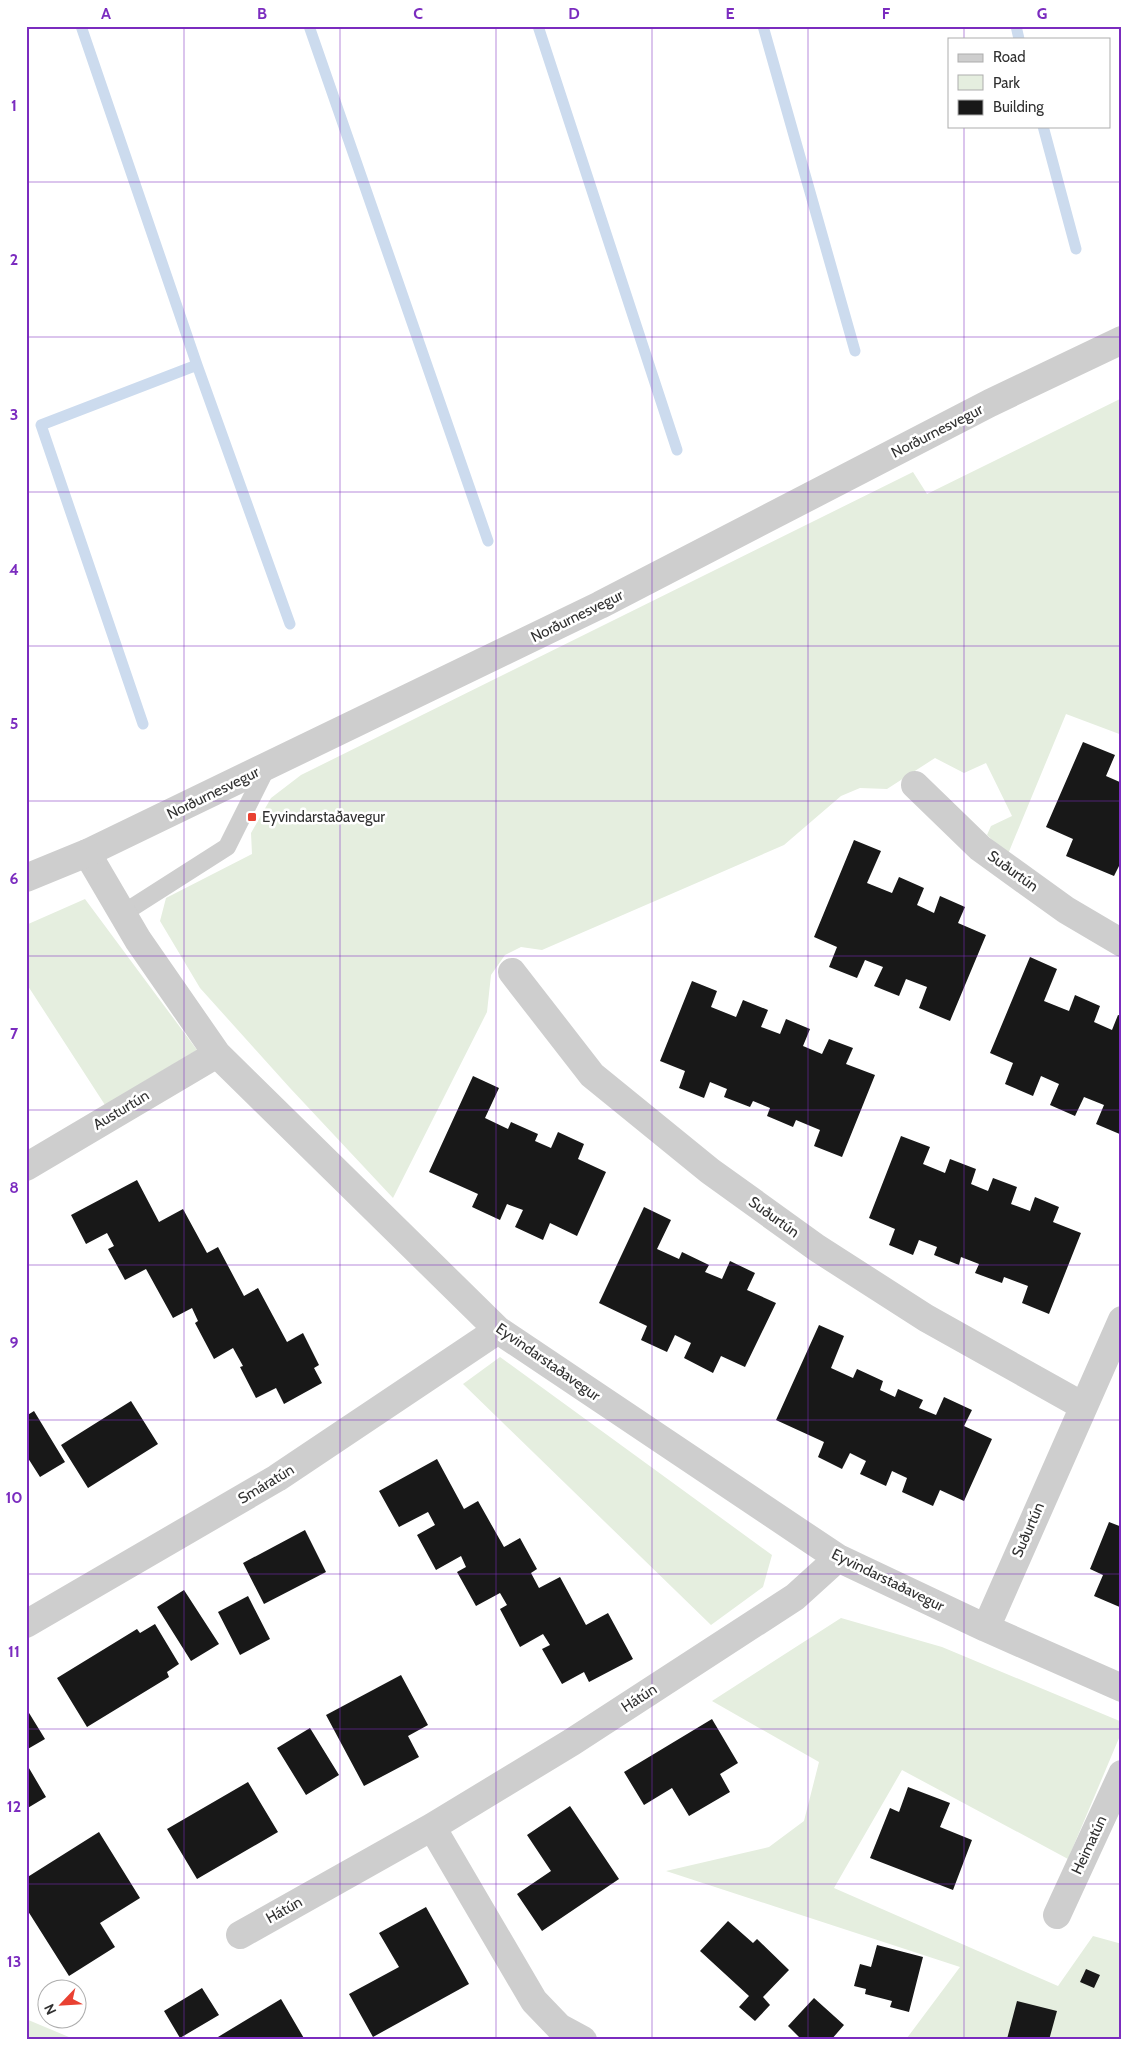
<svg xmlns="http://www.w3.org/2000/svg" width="1148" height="2066" font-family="Cabin,sans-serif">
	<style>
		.green { fill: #e5eedf }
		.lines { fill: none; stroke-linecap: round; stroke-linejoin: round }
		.stream { stroke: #ccdbee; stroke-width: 11 }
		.building { fill: #181818 }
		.service { stroke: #cecece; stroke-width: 18 }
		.minor { stroke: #cecece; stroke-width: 28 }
		.tertiary { stroke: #cecece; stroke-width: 28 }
		.grid { fill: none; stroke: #7b2cbf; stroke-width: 1; stroke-opacity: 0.55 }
		.poi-dot { fill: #e94132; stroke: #fff; stroke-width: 2 }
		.labels { text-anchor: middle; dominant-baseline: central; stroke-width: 5; stroke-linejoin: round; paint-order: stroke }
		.street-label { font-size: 15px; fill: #313131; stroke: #fff }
		.poi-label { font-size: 15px; fill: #313131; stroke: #fff; text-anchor: start }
		.neatline { fill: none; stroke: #7b2cbf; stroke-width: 2 }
		.grid-label { font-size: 16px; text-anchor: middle; font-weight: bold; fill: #7b2cbf }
	</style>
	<rect width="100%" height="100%" fill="#fff"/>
	<path class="green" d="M1122,398V735L1066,714L1008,854L987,835L991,826L1012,816L986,763L964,773L935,758L887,789L860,788L841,796L784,845L542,950L521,947L505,955L491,975L487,1012L393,1198L290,1088L200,988L160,921L166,898L252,854L251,833L271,798L301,775L913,472L927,494Z
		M85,899L197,1050L105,1105L26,983V925Z
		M500,1357L772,1555L763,1587L711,1625L463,1384Z
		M841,1618L942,1647L1122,1722V1731L1068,1859L902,1770L834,1888L1058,1986L1093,1936L1122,1944V2040H900L907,2038L960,1967L666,1871L769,1847L804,1821L819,1762L712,1701Z
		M26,2019L76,2040H26Z"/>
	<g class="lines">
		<path class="stream" d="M81,26L197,365L290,624
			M309,26L488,541
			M538,26L677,450
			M763,26L855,351
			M1016,26L1019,39
			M1043,126L1076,249
			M143,724L41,425L197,365"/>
	</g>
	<path class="building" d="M1083,742L1115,755L1106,776L1122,783V860L1114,876L1066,856L1073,839L1046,827Z
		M854,840L881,851L867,883L892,893L899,877L924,888L917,905L934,913L940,896L965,907L958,923L986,935L950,1021L919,1008L927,987L906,979L899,996L874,986L883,967L865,960L857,978L829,967L837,947L814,937Z
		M1030,957L1057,969L1044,1001L1069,1011L1075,995L1100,1006L1094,1022L1112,1030L1118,1015L1122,1016V1135L1096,1124L1104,1105L1084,1097L1075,1116L1050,1105L1059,1084L1041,1076L1033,1096L1005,1084L1013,1063L990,1053Z
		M692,981L717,991L711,1007L736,1017L743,1000L768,1010L761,1027L780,1034L786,1019L810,1029L803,1046L822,1054L829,1039L853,1048L846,1064L875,1075L842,1157L814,1146L820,1130L796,1120L793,1127L767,1116L770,1108L753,1101L750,1107L724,1097L727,1089L710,1082L704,1098L679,1088L685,1071L660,1061Z
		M473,1076L499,1088L485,1118L508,1129L511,1122L538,1134L535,1141L551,1148L558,1132L584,1144L578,1159L606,1172L577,1236L550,1223L543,1240L515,1227L523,1210L507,1204L500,1220L472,1207L478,1194L429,1172Z
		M901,1136L930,1147L923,1164L945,1173L950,1159L976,1169L971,1184L988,1191L993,1178L1017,1187L1011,1204L1030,1211L1035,1197L1059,1207L1053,1222L1081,1233L1049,1314L1022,1303L1028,1286L1004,1277L1002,1283L975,1273L979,1264L961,1257L959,1265L934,1255L937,1247L919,1240L913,1255L889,1245L895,1229L869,1218Z
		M137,1180L159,1222L183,1209L207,1253L218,1247L244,1296L258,1288L287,1342L303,1333L319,1365L314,1368L322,1383L284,1404L276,1388L256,1398L240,1367L243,1366L233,1348L214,1359L195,1323L198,1321L192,1308L173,1318L146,1269L125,1280L108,1249L114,1246L107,1233L86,1244L71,1215Z
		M644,1207L671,1220L657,1249L679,1259L682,1252L709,1265L705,1272L722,1279L730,1261L755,1273L747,1290L776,1303L745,1367L721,1356L713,1373L684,1358L691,1343L675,1335L667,1352L641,1340L647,1326L599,1303Z
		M819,1325L844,1336L831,1368L853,1378L857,1369L883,1381L880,1390L895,1397L898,1389L923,1400L919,1408L936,1415L944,1397L972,1410L964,1426L992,1439L964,1501L940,1490L933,1506L902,1492L907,1478L892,1471L886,1486L860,1474L866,1461L850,1453L842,1469L818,1457L824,1442L776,1420Z
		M131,1401L158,1444L88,1488L61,1445Z
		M34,1411L65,1462L40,1477L26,1455V1416Z
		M437,1459L464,1509L478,1501L504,1547L520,1538L537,1569L531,1573L539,1588L560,1577L586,1625L608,1613L633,1659L589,1682L584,1672L562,1684L542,1649L550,1645L543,1634L520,1647L500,1609L507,1605L500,1593L476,1606L457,1572L466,1567L461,1556L436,1570L417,1535L435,1525L428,1512L399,1527L379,1491Z
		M1109,1522L1122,1527V1608L1094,1596L1103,1575L1090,1569Z
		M305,1530L326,1572L264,1604L243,1563Z
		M184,1590L219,1644L191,1661L157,1607Z
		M248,1596L270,1639L240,1655L218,1612Z
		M155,1624L179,1664L167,1672L169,1677L87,1727L57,1678L137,1629L140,1633Z
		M401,1675L428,1725L408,1736L419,1757L364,1786L326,1715Z
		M26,1708L45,1739L26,1750Z
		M712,1719L738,1763L720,1774L730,1792L689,1816L672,1788L644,1805L624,1772Z
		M310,1728L339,1775L306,1795L277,1748Z
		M26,1763L46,1797L26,1809Z
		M248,1782L278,1832L197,1879L167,1829Z
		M908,1787L950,1803L940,1827L972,1840L953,1890L870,1858L890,1808L899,1812Z
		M570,1806L619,1879L542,1931L517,1894L551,1871L527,1835Z
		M99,1832L140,1898L100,1923L115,1947L69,1976L26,1908V1878Z
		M426,1907L469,1984L373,2037L349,1994L399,1967L379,1933Z
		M728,1921L753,1943L757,1939L789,1970L763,1997L770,2005L755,2021L739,2007L749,1996L700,1951Z
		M877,1945L923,1957L909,2012L890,2007L892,2001L865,1994L866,1989L854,1986L860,1964L871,1967Z
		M1086,1969L1100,1975L1094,1988L1080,1982Z
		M202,1988L219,2015L180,2038L164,2011Z
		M814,1998L844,2025L831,2040H802L788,2026Z
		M281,1999L305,2040H213Z
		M1017,2001L1057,2011L1049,2040L1007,2039Z"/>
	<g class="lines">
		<path class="service" d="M122,914L227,847L267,767"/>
		<path class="minor" d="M915,785L980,848L1066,910L1122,943
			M87,853L138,940L217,1054L498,1330L838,1558L986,1628L1122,1688
			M512,972L592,1075L710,1171L817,1248L926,1318L1083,1406
			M26,1167L217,1054
			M26,1624L277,1478L498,1330
			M986,1628L1122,1320
			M432,1827L534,2001L559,2027L583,2040
			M1057,1915L1122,1774
			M240,1935L432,1827L572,1742L795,1597L838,1558"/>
		<path class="tertiary" d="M26,878L87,853L600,605L990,403L1122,340"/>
	</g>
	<path class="grid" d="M184,26V2040M340,26V2040M496,26V2040M652,26V2040M808,26V2040M964,26V39M964,126V2040M26,182H1122M26,337H1122M26,492H1122M26,646H1122M26,801H1122M26,956H1122M26,1110H1122M26,1265H1122M26,1420H1122M26,1574H1122M26,1729H1122M26,1884H1122"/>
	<rect class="poi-dot" x="247" y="812" width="10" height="10" rx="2.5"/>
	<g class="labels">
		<g class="street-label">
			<text transform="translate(937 431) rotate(-27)">Norðurnesvegur</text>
			<text transform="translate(577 616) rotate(-26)">Norðurnesvegur</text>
			<text transform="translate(213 793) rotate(-26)">Norðurnesvegur</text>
			<text transform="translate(1013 871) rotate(36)">Suðurtún</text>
			<text transform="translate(121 1110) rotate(-31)">Austurtún</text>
			<text transform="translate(774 1217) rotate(36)">Suðurtún</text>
			<text transform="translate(548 1362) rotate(35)">Eyvindarstaðavegur</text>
			<text transform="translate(266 1484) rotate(-31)">Smáratún</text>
			<text transform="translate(1028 1530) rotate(-66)">Suðurtún</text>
			<text transform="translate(888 1580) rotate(26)">Eyvindarstaðavegur</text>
			<text transform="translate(639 1698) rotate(-33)">Hátún</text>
			<text transform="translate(1089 1845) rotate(-65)">Heimatún</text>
			<text transform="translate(284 1910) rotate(-29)">Hátún</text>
		</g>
		<g class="poi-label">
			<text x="262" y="817">Eyvindarstaðavegur</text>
		</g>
	</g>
	<rect width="1148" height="2066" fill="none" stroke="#ffffff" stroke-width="55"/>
	<rect x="948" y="38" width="162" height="90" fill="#ffffff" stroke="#adadad"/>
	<rect x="958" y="54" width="25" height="8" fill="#cecece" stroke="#adadad"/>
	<text x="993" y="62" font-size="15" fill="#313131">Road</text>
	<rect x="958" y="75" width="25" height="15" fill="#e5eedf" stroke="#adadad"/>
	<text x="993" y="88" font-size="15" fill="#313131">Park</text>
	<rect x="958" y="100" width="25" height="15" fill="#181818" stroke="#adadad"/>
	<text x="993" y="112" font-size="15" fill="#313131">Building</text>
	<g transform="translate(62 2004) rotate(245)"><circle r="24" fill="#ffffff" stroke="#adadad"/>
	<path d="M0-4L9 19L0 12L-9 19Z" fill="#e94132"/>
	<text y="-8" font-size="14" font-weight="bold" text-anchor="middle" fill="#313131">N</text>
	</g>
	<rect x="28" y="28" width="1092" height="2010" class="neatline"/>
	<g class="grid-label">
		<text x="106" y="19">A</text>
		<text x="262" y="19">B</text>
		<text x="418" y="19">C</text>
		<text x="574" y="19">D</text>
		<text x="730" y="19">E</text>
		<text x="886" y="19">F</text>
		<text x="1042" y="19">G</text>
		<text x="14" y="111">1</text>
		<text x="14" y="265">2</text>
		<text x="14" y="420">3</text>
		<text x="14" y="575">4</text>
		<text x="14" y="729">5</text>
		<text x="14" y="884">6</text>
		<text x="14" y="1039">7</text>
		<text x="14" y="1193">8</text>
		<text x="14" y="1348">9</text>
		<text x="14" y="1503">10</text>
		<text x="14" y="1657">11</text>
		<text x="14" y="1812">12</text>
		<text x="14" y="1967">13</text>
	</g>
</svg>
